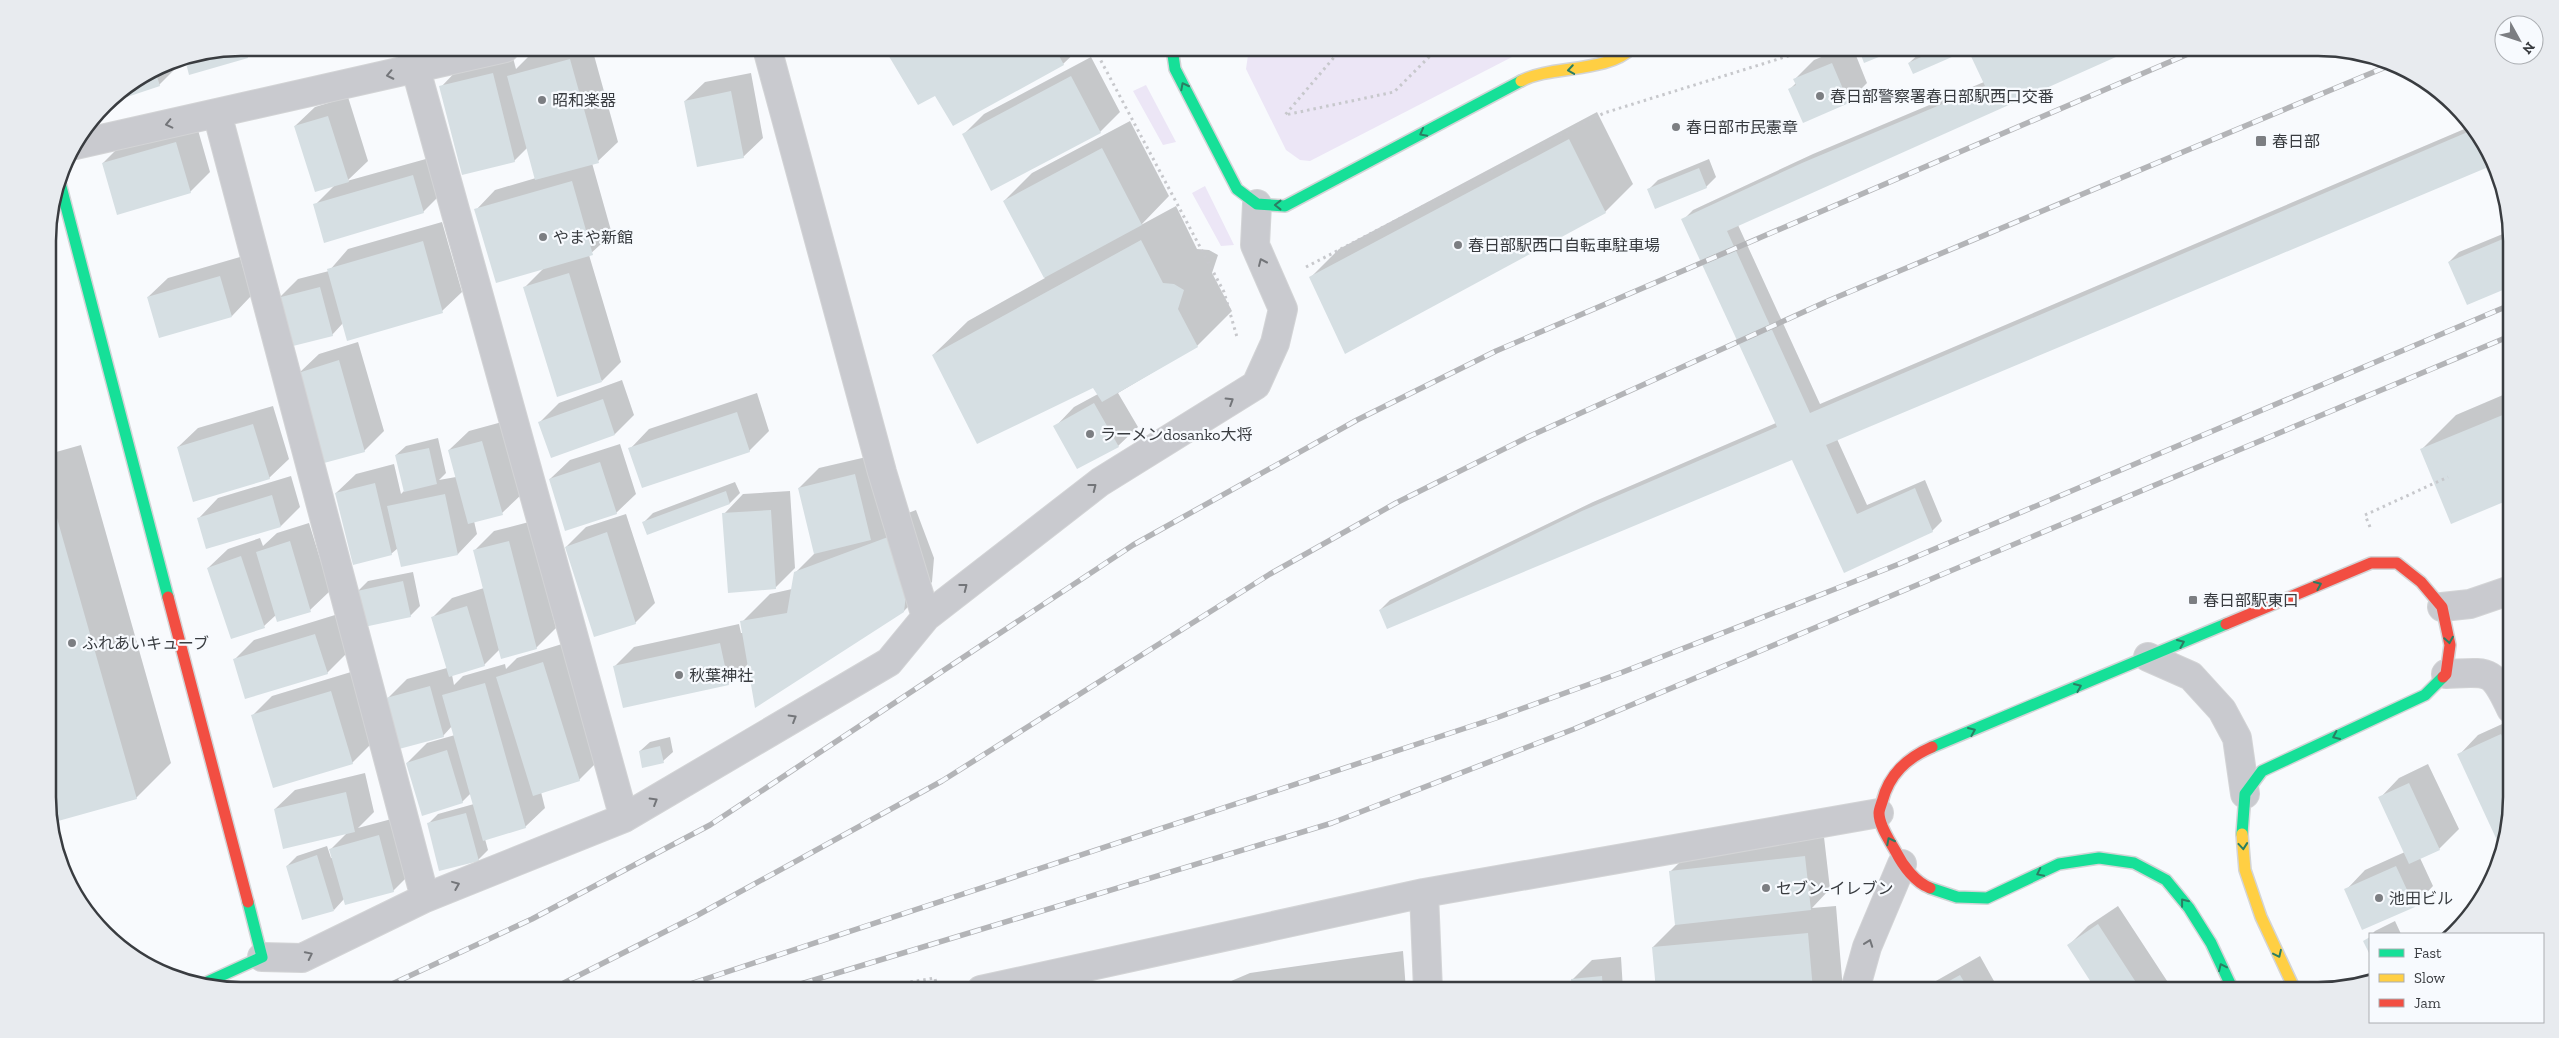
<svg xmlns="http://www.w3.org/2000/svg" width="2559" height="1038" font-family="'Zilla Slab','Noto Sans JP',serif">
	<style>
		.green { fill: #ece6f6 }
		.shadow { fill: #0003 }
		.building { fill: #d6dfe3 }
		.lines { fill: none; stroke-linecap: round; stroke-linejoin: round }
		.street-casing { stroke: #d3d4d6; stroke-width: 30 }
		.fast-casing { stroke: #d3d4d6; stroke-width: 14 }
		.slow-casing { stroke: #d3d4d6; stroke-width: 14 }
		.jam-casing { stroke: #d3d4d6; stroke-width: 14 }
		.path { stroke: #c7c8cc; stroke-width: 3; stroke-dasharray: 2.5 4; stroke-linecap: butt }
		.street { stroke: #c9cacf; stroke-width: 28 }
		.fast { stroke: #16e098; stroke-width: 11 }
		.slow { stroke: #ffcf43; stroke-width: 11 }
		.jam { stroke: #f24e42; stroke-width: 11 }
		.rail-casing { stroke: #b3b4b7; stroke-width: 5.5 }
		.rail { stroke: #f7fafe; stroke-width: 4; stroke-dasharray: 11; stroke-linecap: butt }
		.oneway { stroke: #2b7e63 }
		.oneway2 { stroke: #737579 }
		.poi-dot { fill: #7c7e82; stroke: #f7fafe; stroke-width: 2 }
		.labels { text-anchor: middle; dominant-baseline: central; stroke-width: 4.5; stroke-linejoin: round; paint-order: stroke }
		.poi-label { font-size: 16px; fill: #393c40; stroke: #f7fafe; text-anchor: start }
		.rim { fill: none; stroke: #393c40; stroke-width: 2.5 }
	</style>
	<rect width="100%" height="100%" fill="#f8fafd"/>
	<path class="green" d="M1249,48H1519L1514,56L1310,161L1300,160L1286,150L1246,69Z
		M1146,85L1176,142L1163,145L1133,91Z
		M1205,186L1234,245L1221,246L1192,193Z"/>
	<path class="shadow" d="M241,48H257L248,57L190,73L186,58Z
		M564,48H592L618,142L598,161L592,163L612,234L589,255L621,362L602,381L524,288L544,268L476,210L495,190L536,178L528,147L514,161L441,87L460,67L512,54L516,69L528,57Z
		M886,48H1080L1063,64L936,94L919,103Z
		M1843,48H1853L1867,83L1848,102L1790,89L1796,83L1795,79L1814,60Z
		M1863,48H1898L1865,61L1860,50Z
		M1925,48H2134L1738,225L1820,404L2469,127L2464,117L2471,123L2497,167L2510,220L2486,166L1837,439L1867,505L1925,480L1942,521L1932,531L1844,571L1792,458L1380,610L1390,600L1593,502L1776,423L1683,220L1693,210L1813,154L1984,82L1969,48L1909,63Z
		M1091,57L1120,112L1100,132L964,134L984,114Z
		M177,60L179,65L159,85L125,88L167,62Z
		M751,73L763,138L743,157L685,101L705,82Z
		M348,97L368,161L347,181L433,157L443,192L423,212L315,205L335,185L295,126L315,107Z
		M1597,112L1633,184L1605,212L1311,277L1339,249Z
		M1130,121L1169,196L1141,225L1176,206L1197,249L1209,250L1218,255L1212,273L1232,311L1197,346L1118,393L1138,427L1118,446L1055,427L1074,407L1098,394L1093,387L933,355L968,321L1045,278L1004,201L1032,173Z
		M196,123L210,172L190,192L103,163L123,143Z
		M1709,159L1716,177L1706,187L1649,189L1658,180Z
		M442,222L462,292L442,311L343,323L332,335L278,299L298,279L329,271L348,249Z
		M2510,231V285L2468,304L2449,262L2459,252Z
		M240,257L251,296L232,316L148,297L168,278Z
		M358,342L384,431L364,451L299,373L319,354Z
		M622,380L634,415L615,434L540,422L559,403Z
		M2510,392L2511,498L2422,449L2456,415Z
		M757,393L769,431L749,451L630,449L649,429Z
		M273,406L289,459L269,478L178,447L198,428Z
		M502,422L522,494L502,513L474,521L477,534L458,554L398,548L391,554L336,493L356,474L394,464L401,494L405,490L396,455L406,446L438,438L446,473L439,480L456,477L449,450L469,431Z
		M620,444L636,494L616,513L550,479L570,460Z
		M81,445L171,763L136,798L51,822L49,454Z
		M875,455L890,520L916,510L934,558L932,582L904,611L749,663L728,684L615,666L634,647L739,624L741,633H744L742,622L770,594L792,589L795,573L815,553L799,488L819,468Z
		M291,476L300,507L281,526L199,518L218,498Z
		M735,482L740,493L730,503L647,533L643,523L653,513Z
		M790,491L795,568L775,588L724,514L743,494Z
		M626,514L655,603L635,623L566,547L586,527Z
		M529,522L556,628L536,648L500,649L484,665L452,675L454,685L463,676L505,664L506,669L517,658L562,644L599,760L579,780L541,792L545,808L525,827L485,839L488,850L478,860L428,824L438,814L474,804L471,793L462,802L407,763L427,743L455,735L452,726L443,736L388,698L407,679L447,668L432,618L452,598L484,588L474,551L494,531Z
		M309,523L330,591L310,610L276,615L264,626L208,568L228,549L260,538L263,546L277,533Z
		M413,572L420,606L410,616L358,591L368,581Z
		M335,615L347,653L327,673L234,660L254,640Z
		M351,672L372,743L352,763L252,716L272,696Z
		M2511,720L2512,797L2459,755L2478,735Z
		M670,737L673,752L663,761L640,751L650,742Z
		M2428,764L2459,829L2439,849L2420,858L2433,886L2414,906L2346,890L2365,870L2405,852L2380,798L2399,778Z
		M365,773L374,812L358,828L399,817L413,871L393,891L344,899L334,910L287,866L297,856L327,846L331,858H333L331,849L347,833L275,809L295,790Z
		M1824,837L1830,889L1812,908L1836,906L1843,990H1657L1653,947L1676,924L1670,872L1690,852Z
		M2118,906L2173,990H2098L2069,945L2088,926Z
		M2395,921L2401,934H2372L2375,931Z
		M1403,951L1406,990H1210L1250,973Z
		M1980,956L1999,990H1920Z
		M1621,957L1623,990H1573V979L1592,960Z"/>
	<path class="building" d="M241,48H245L248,58L189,75L185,59Z
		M884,48H1014L1016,50L1019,48H1055L1064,65L953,126L935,96L918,105Z
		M1864,48H1901L1864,63L1859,50Z
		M1941,48H2050L2054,55L2071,48H2136L1727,231L1810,413L2470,131L2462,115L2471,123L2497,167L2510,223L2486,168L1826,445L1857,514L1915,488L1933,532L1844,573L1792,460L1387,629L1379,610L1582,511L1777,427L1681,219L1802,163L1985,86L1968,50L1913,74L1908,63Z
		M570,59L599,163L535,180L507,76Z
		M1832,63L1849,103L1803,123L1788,89L1796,85L1793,79Z
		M155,70L160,86L127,97L124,89Z
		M493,73L515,162L462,175L439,86Z
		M1071,76L1101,133L991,191L962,134Z
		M731,91L744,158L697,167L684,101Z
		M328,116L349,182L315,192L294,126Z
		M1569,139L1606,213L1345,354L1309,277Z
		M176,142L191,193L117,215L102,163Z
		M1102,148L1142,225L1044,278L1003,201Z
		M1699,168L1707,188L1655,209L1647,189Z
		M413,175L424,213L324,243L313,204Z
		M572,181L593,255L496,283L474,209Z
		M2510,236V287L2467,305L2448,262Z
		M1141,240L1163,283L1174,284L1184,290L1178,309L1198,347L1102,402L1093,388L977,444L932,355Z
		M423,241L443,313L347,341L327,269Z
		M569,273L602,382L557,397L523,287Z
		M220,276L232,317L159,338L147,297Z
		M320,287L333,336L289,347L277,298Z
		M339,360L365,452L324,463L298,373Z
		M603,399L615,435L551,458L538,422Z
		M1094,403L1119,447L1077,469L1053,426Z
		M737,412L750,452L642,488L628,448Z
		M2510,412L2511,499L2451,524L2420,449Z
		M253,424L270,479L193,502L177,447Z
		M482,441L503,515L468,524L448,450Z
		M429,448L437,484L404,492L395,455Z
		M600,462L617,514L565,531L549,479Z
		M855,474L871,540L814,554L798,488Z
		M375,483L392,555L353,565L335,493Z
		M49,490L137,799L51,823Z
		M726,491L730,504L647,535L642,522Z
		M445,494L458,555L401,567L387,506Z
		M272,495L281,527L206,549L197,518Z
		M771,510L776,589L728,593L722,513Z
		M607,532L636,624L594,637L565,547Z
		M888,537L907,586L904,612L755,708L740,621L787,613L794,572Z
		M290,541L311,612L277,622L256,552Z
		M509,541L537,649L501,659L473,550Z
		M241,556L265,628L231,639L207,568Z
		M403,581L411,617L364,627L357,591Z
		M467,606L485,666L449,677L431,617Z
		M315,634L328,674L245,699L233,659Z
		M720,643L729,685L623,708L613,666Z
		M543,662L580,781L533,796L496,677Z
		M485,683L526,828L483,841L442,695Z
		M430,686L444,737L399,749L386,698Z
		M331,691L353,764L273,788L251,715Z
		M2501,734L2511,757L2512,797L2503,848L2501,849L2457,754Z
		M660,746L664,763L642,768L639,751Z
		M447,750L463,803L422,816L406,763Z
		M2409,783L2440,850L2409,864L2378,797Z
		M346,792L355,832L283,849L274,809Z
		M466,813L479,861L439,871L427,823Z
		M379,835L394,892L345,905L329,849Z
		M317,855L334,911L302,920L286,866Z
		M1805,856L1811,910L1675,925L1669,871Z
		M2396,866L2415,907L2362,930L2344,889Z
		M2098,924L2141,990H2096L2067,945Z
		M1808,933L1813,990H1656L1652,947Z
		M2370,937V955L2363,941Z
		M1960,975L1969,990H1933Z
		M1602,976L1603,990H1572L1571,979Z
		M1369,985V990H1338V989Z"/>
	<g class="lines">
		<g class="street-casing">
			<path id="street" d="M410,48L624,818
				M767,48L882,472L926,617
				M217,113L425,898
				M75,145L505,48
				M2442,607L2470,604L2511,590
				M2148,657L2191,676L2222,710L2237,738L2245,794
				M2446,674C2490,672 2492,668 2511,709
				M1424,893L1428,990
				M262,957L302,958L425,898L624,818L889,662L926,617L1100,482L1256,385L1275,343L1283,309L1255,245L1257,204
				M981,990L1424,893L1879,813
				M1855,990L1867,947L1902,864"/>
		</g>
		<g class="fast-casing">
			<path id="fast" d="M1172,48L1175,69L1237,189L1257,204L1285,206L1521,81
				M60,183L168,597
				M1932,747L2226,624
				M2242,834L2245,794L2262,771L2425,695L2443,677
				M1930,888L1957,897L1987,898L2059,864L2099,858L2134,863L2166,880L2189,908L2211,943L2233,990
				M203,984L262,957L248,902"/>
		</g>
		<g class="slow-casing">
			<path id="slow" d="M1521,81C1551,65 1607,73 1632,48
				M2242,834L2245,870L2261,917L2295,990"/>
		</g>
		<g class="jam-casing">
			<path id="jam" d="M168,597L248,902
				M2226,624L2371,563H2397L2421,582L2442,607L2450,645L2446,674L2443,677
				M1930,888C1915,882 1903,866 1896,852C1890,841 1879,826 1879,813C1879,810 1881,805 1882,802C1889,774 1907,758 1932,747"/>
		</g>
		<path class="path" d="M1098,48L1099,57L1224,292L1237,337
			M1342,48L1285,115L1394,92L1438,48
			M1816,48L1847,55L1869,48
			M1306,267L1604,113L1814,48
			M2370,527L2365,515L2448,477
			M859,990L935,978L937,990"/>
		<use href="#street" class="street"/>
		<use href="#fast" class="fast"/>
		<use href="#slow" class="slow"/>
		<use href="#jam" class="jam"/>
		<g class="rail-casing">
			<path id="rail" d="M379,990L532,919L710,825L1133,545L1357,420L1496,351L2202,48
				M550,990L696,916L942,781L1270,574L1396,503L1530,436L1830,300L2393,64
				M672,990L1496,718L1623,672L1899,564L2510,305
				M781,990L1332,823L1574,729L2510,336"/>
		</g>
		<use href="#rail" class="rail"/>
	</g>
	<defs><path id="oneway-chevron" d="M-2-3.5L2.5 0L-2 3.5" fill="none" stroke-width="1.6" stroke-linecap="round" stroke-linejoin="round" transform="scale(1.25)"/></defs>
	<g class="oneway">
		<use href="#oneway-chevron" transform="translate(1571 70) rotate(171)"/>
		<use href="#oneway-chevron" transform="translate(1184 86) rotate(-117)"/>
		<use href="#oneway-chevron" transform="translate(1423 133) rotate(152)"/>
		<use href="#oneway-chevron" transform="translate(1278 205) rotate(180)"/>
		<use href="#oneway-chevron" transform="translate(2318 585) rotate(-23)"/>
		<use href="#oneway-chevron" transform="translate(2449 640) rotate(81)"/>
		<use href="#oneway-chevron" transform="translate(2181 643) rotate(-23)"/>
		<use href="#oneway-chevron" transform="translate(2078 687) rotate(-23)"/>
		<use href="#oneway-chevron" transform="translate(1972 731) rotate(-23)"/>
		<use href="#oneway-chevron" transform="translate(2336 736) rotate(155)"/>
		<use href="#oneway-chevron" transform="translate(1890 841) rotate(-117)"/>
		<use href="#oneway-chevron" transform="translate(2243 846) rotate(85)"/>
		<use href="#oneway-chevron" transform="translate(2040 873) rotate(154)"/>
		<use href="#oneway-chevron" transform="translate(2184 902) rotate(-128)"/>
		<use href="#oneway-chevron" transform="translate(2278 954) rotate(65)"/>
		<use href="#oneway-chevron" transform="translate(2222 967) rotate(-115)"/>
	</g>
	<g class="oneway2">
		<use href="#oneway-chevron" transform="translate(390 75) rotate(168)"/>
		<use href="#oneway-chevron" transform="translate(169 124) rotate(167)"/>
		<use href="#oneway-chevron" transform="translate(1262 262) rotate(-114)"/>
		<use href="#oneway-chevron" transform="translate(1230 401) rotate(-32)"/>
		<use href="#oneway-chevron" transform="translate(1093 487) rotate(-38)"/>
		<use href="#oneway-chevron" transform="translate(964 587) rotate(-38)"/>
		<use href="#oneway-chevron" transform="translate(793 718) rotate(-31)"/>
		<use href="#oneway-chevron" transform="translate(654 801) rotate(-31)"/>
		<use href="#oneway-chevron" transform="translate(456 885) rotate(-22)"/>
		<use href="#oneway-chevron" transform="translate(1869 943) rotate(-70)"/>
		<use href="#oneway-chevron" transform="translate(309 955) rotate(-26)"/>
	</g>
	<g class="poi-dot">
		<circle cx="1820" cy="96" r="5"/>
		<circle cx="542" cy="100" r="5"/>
		<circle cx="1676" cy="127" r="5"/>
		<rect x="2255" y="135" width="12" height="12" rx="2.5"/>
		<circle cx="543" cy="237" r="5"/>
		<circle cx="1458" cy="245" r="5"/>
		<circle cx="1090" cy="434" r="5"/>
		<rect x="2188" y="595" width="10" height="10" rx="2.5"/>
		<circle cx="72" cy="643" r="5"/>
		<circle cx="679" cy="675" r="5"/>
		<circle cx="1766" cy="888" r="5"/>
		<circle cx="2379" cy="898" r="5"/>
	</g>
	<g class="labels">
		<g class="poi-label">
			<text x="1830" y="96">春日部警察署春日部駅西口交番</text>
			<text x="552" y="100">昭和楽器</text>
			<text x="1686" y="127">春日部市民憲章</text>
			<text x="2272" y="141">春日部</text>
			<text x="553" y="237">やまや新館</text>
			<text x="1468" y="245">春日部駅西口自転車駐車場</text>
			<text x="1100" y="434">ラーメンdosanko大将</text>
			<text x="2203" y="600">春日部駅東口</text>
			<text x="82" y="643">ふれあいキューブ</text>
			<text x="689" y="675">秋葉神社</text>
			<text x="1776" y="888">セブン-イレブン</text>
			<text x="2389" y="898">池田ビル</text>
		</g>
	</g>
	<path d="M0 0H2559V1038H0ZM241 56H2318A185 185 0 0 1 2503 241V797A185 185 0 0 1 2318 982H241A185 185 0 0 1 56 797V241A185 185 0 0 1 241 56Z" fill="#e8ebef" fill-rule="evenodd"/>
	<path class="rim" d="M241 56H2318A185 185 0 0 1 2503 241V797A185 185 0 0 1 2318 982H241A185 185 0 0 1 56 797V241A185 185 0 0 1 241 56Z"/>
	<rect x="2369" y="933" width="175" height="90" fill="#f7fafe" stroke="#abaeb2"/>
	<rect x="2379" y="949" width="25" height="8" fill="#16e098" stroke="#abaeb2"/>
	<text x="2414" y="958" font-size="15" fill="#393c40">Fast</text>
	<rect x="2379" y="974" width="25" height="8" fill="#ffcf43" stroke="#abaeb2"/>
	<text x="2414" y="983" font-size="15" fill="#393c40">Slow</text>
	<rect x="2379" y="999" width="25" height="8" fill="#f24e42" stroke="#abaeb2"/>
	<text x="2414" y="1008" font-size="15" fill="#393c40">Jam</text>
	<g transform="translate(2519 40) rotate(130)"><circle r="24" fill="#f7fafe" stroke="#abaeb2"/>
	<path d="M0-4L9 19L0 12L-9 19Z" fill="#7c7e82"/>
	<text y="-8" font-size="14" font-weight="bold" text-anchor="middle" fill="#393c40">N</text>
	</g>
</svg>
